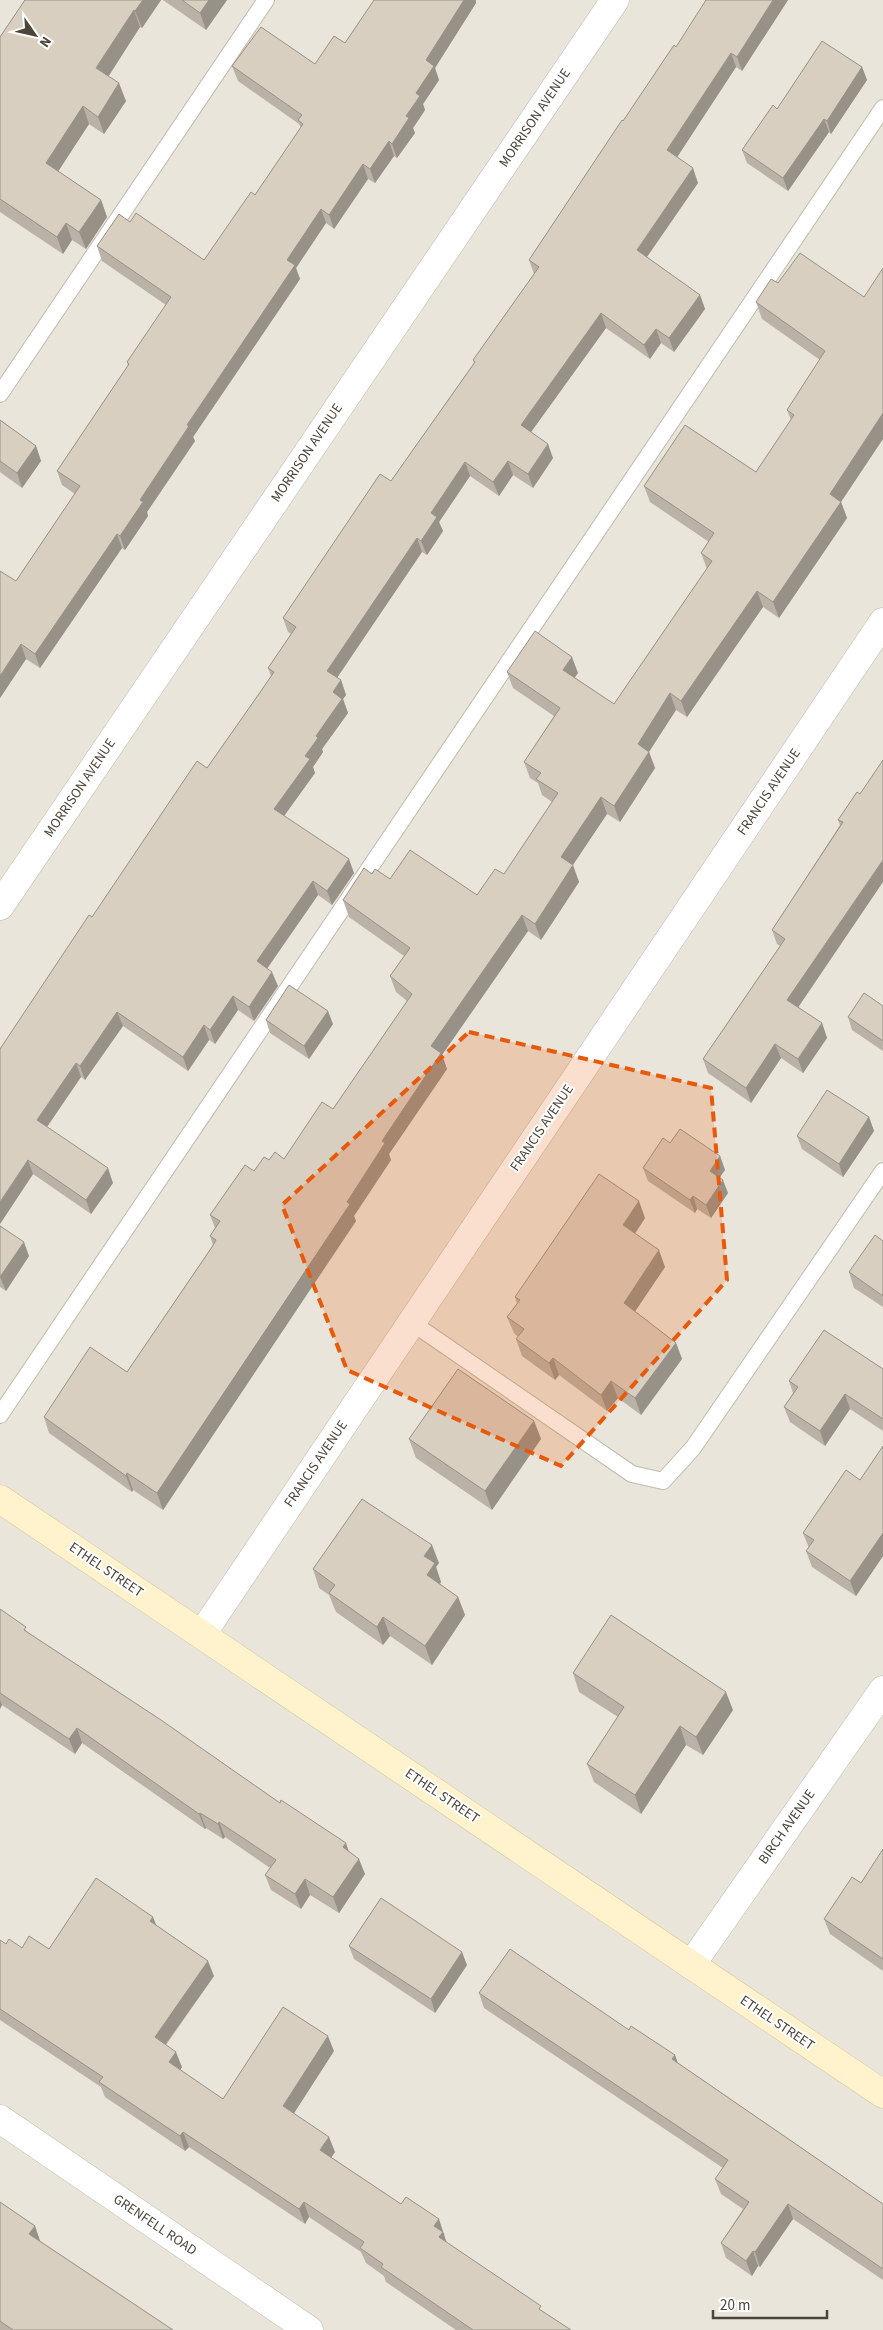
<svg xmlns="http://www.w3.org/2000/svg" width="883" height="2330" font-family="'Source Sans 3',sans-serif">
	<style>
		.residential { fill: #eae5da }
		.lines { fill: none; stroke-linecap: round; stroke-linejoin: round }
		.lane-casing { stroke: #c2bbae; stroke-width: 18 }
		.street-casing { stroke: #c2bbae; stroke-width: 29 }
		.secondary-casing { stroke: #d6c79b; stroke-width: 29 }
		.lane { stroke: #fff; stroke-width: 16 }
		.street { stroke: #fff; stroke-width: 28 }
		.secondary { stroke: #fff3cd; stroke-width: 28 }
		.wall { fill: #bab2a6 }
		.shaded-wall { fill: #979187 }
		.building { fill: #d8cfc1; stroke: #979187 }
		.marked { fill: #e8590c; fill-opacity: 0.2; stroke: #e8590c; stroke-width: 4; stroke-dasharray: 10 6; stroke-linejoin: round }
		.labels { text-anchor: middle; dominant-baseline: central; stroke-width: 4; stroke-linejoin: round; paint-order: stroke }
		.street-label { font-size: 14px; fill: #4b4439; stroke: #fff }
	</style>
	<rect width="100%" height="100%" fill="#f6f3ec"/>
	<path class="residential" d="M0,0H883V2330H0Z"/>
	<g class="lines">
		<g class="lane-casing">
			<path id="lane" d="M0,394L266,0
				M411,1322L632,1474L663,1481L693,1448L883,1171
				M0,1415L883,108"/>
		</g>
		<g class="street-casing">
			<path id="street" d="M0,906L615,0
				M202,1634L883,622
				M691,1965L883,1690
				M0,2119L309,2330"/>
		</g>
		<g class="secondary-casing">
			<path id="secondary" d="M0,1499L883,2094"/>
		</g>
		<use href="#lane" class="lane"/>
		<use href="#street" class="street"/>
		<use href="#secondary" class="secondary"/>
	</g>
	<path class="wall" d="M25,0H161L142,28L140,27L108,76L126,101L104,134L89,124L58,171L101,200L107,217L86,249L72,240L63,254L0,212V37Z
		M163,0H227L206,30Z
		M374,0H476V3L435,68L439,80L423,104L425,110L413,128L415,133L397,158L394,156L375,183L368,179L334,229L326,223L296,268L300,279L193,437L195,441L147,512L148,516L125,550L122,548L40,668L26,659L0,698L16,581L75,494L62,485L57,471L128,366L127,362L166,305L102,261L97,246L130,222L204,260L255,195L301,128L299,124L238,81L232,66L315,64L345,43Z
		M788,0L742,71L736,67L677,157L698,183L647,257L700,295L705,309L674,352L661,343L650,359L606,328L531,432L553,458L533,488L513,475L499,496L470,476L439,522L443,531L427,555L422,552L337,678L341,680L346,695L343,699L348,713L322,749L323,752L313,767L315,773L284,816L354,873L332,905L318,895L267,968L278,986L254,1021L238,1010L215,1044L209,1040L188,1071L123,1026L85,1080L81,1077L47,1127L113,1183L91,1214L33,1174L0,1224L92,917L207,768L254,701L271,676L268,668L291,634L288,632L283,618L391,481L474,363L473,360L534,274L529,260L623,121L676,47Z
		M862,67L867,80L831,134L829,132L788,191L747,163L742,150L777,109Z
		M778,283L864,297L841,502L847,518L779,618L763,607L687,717L676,710L649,752L655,768L620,822L607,814L572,865L579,882L541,940L528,931L442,1055L447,1069L389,1154L391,1160L354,1216L356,1221L163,1510L133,1490L132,1492L49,1433L44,1417L127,1372L213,1245L210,1236L215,1228L210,1215L254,1171L269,1160L284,1159L333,1109L407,1001L396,992L390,976L404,956L349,917L343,900L372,874L390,879L477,895L504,874L552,802L542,795L538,783L530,778L524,762L554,716L513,688L507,672L578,673L574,677L614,704L707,569L701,553L709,542L650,502L644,486L756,472L791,420L787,410L820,360L762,319L756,302Z
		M0,420L36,446L41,461L22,488L0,472Z
		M857,792L798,1007L822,1023L827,1038L803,1073L781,1058L751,1103L708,1073L703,1059L780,946L777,944L772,930L840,825L838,820Z
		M883,1006V1051L852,1030L848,1017Z
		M266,1020L333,1024L309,1059L270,1033Z
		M869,1117L874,1131L843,1177L802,1149L797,1136Z
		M670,1143L720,1156L725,1170L719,1178L728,1193L711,1218L697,1209L695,1213L648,1181L643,1168Z
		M645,1218L635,1234L665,1267L635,1311L676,1343L682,1359L641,1415L618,1398L607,1411L559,1375L555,1380L522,1356L516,1339L518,1337L514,1333L507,1317L517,1304L515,1297Z
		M0,1225L29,1256L6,1291L0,1287Z
		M883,1241V1307L854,1288L849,1272Z
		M883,1369V1431L850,1409L825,1446L790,1422L784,1407L793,1393L789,1381Z
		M534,1421L541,1439L492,1510L416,1458L409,1439Z
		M883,1446V1556L856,1596L812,1567L806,1551L809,1548L803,1533L860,1480Z
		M439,1563L436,1567L441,1582L440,1584L458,1597L465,1615L432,1665L390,1636L383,1645L336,1612L329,1595L319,1588L313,1569Z
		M0,1609L29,1633L349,1851L365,1874L339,1913L310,1895L301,1909L271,1890L265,1875L270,1868L225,1837L223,1839L206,1828L205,1829L82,1743L75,1754L2,1705L0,1709Z
		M573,1673L733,1710L703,1755L686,1745L641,1814L594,1782L587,1764L618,1717L579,1692Z
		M883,1849V1971L830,1934L824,1919L861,1883Z
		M156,1925L214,1976L166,2045L182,2067L180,2070L223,2099L334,2051L294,2113L335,2152L331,2157L445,2234L444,2235L446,2242L542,2311L571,2330H456L386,2282L384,2276L366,2263L361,2252L309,2217L305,2224L189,2147L185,2151L105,2097L101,2087L0,2020V1940L6,1944L22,1948L49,1949Z
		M349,1946L467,1965L435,2013L354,1959Z
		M479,1993L629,2030L675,2055L678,2063L883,2204V2280L793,2219L760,2267L758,2266L752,2276L726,2258L721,2243L743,2209L721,2194L715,2179L723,2168L484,2008Z
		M0,2202L35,2226L40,2241L173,2330H0Z"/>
	<path class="shaded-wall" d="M143,0H161L142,28L135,11Z
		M209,0H227L206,30L200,13Z
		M464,0H476V3L435,68L439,80L423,104L425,110L413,128L415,133L397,158L392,144L416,93L426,60Z
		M773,0H788L742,71L737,57Z
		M134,10L140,27L103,85L96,68Z
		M731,53L736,67L672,165L667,150Z
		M862,67L867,80L831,134L827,121Z
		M119,83L126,101L104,134L98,117Z
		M83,106L89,124L52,181L46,163Z
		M824,119L829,132L788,191L783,178Z
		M389,141L394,156L375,183L370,169Z
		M363,164L368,179L334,229L329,215Z
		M693,168L698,183L642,264L637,250Z
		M101,200L107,217L86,249L79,232Z
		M321,209L326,223L296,268L300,279L193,437L195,441L147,512L148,516L125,550L120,536L140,500L187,425L287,260Z
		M66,223L72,240L63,254L57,237Z
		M700,295L705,309L674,352L669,338Z
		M601,313L606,328L526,439L521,425Z
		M656,329L661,343L650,359L644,345Z
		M883,413V439L841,502L847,518L779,618L773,602L830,494Z
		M548,444L553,458L533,488L528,474Z
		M36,446L41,461L22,488L17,473Z
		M508,461L513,475L499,496L493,482Z
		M465,462L470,476L439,522L443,531L427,555L421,541L431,513Z
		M117,534L122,548L40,668L35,654Z
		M417,538L422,552L332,685L327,671Z
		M757,591L763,607L687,717L681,701Z
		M21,644L26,659L0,698V676Z
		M572,657L578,673L569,686L563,670Z
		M341,680L346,695L343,699L348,713L322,749L323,752L313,767L315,773L279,823L274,809L305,756L316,736L333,692Z
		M670,693L676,710L643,761L638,744Z
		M649,752L655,768L620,822L614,806Z
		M601,797L607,814L567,874L561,857Z
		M349,859L354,873L332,905L327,891Z
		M883,860V882L793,1015L787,1000Z
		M573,865L579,882L541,940L535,924Z
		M313,881L318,895L262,976L257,961Z
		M522,915L528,931L442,1055L447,1069L389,1154L391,1160L354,1216L356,1221L163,1510L157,1493L347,1202L382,1141L431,1046Z
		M272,972L278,986L254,1021L249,1007Z
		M233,996L238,1010L215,1044L210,1030Z
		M328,1011L333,1024L309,1059L304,1046Z
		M117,1012L123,1026L85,1080L80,1066Z
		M822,1023L827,1038L803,1073L798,1059Z
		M204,1025L209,1040L188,1071L183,1057Z
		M775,1044L781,1058L751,1103L746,1088Z
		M76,1063L81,1077L42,1134L37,1120Z
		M869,1117L874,1131L843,1177L839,1164Z
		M720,1156L725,1170L715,1184L710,1171Z
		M28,1160L33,1174L0,1224V1202Z
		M108,1168L113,1183L91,1214L86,1200Z
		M723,1180L728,1193L711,1218L706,1205Z
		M693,1196L697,1209L695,1213L690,1200Z
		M639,1201L645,1218L629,1242L623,1225Z
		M24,1242L29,1256L6,1291L0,1277Z
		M659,1250L665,1267L630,1319L624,1303Z
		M676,1343L682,1359L641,1415L635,1398Z
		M553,1358L559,1375L555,1380L549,1363Z
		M611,1381L618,1398L607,1411L601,1395Z
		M845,1394L850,1409L825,1446L820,1431Z
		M534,1421L541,1439L492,1510L485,1491Z
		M127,1473L133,1490L132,1492L126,1476Z
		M883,1533V1556L856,1596L850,1581Z
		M432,1545L439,1563L436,1567L441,1582L433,1594L427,1575L424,1556Z
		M458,1597L465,1615L432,1665L425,1646Z
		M383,1617L390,1636L383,1645L377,1627Z
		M726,1692L733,1710L703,1755L696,1737Z
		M0,1700L2,1705L0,1709Z
		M680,1726L686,1745L641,1814L635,1795Z
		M77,1728L82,1743L75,1754L69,1739Z
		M200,1813L206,1828L205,1829L199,1814Z
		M219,1822L225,1837L223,1839L218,1824Z
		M346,1843L351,1858L343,1847Z
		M359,1859L365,1874L339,1913L333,1897Z
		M305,1879L310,1895L301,1909L295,1894Z
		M153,1917L159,1932L150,1921Z
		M462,1952L467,1965L435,2013L431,1999Z
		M208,1961L214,1976L160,2052L155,2037Z
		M328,2036L334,2051L289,2121L283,2106Z
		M176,2052L182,2067L175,2078L169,2062Z
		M675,2055L680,2070L672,2059Z
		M183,2132L189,2147L185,2151L180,2136Z
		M329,2137L335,2152L326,2165L320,2150Z
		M304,2202L309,2217L305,2224L299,2209Z
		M788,2204L793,2219L760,2267L755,2252Z
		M439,2219L448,2247L445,2252L434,2226Z
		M35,2226L41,2244L29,2234Z
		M753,2251L758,2266L752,2276L746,2261Z"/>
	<path class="building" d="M25,0H143L135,11L134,10L96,68L119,83L98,117L83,106L46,163L101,200L79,232L66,223L57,237L0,199V37Z
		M182,0H209L200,13Z
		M374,0H464L426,60L434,66L416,93L420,96L406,116L409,118L392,144L389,141L370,169L363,164L329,215L321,209L287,260L295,265L187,425L189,426L140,500L143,502L120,536L117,534L35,654L21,644L0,676V571L16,581L80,486L57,471L129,364L127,362L171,297L97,246L119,214L130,222L136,213L204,260L251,192L255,195L303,124L298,120L302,115L232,66L261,27L315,64L334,36L345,43Z
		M706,0H773L737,57L731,53L667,150L693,168L637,250L700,295L669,338L656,329L644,345L601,313L521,425L548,444L528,474L508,461L493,482L465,462L431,513L437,517L421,541L417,538L327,671L341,680L333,692L342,699L316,736L318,738L305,756L310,759L274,809L349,859L327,891L313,881L257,961L272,972L249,1007L233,996L210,1030L204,1025L183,1057L117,1012L80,1066L76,1063L37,1120L108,1168L86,1200L28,1160L0,1202V1049L89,915L92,917L197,761L207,768L254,701L274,672L268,668L296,627L283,618L380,474L391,481L475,362L473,360L539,267L529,260L622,120L623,121L674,45L676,47Z
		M822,41L862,67L827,121L824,119L783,178L742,150L773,105L777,109Z
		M800,253L864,297L883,268V413L830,494L841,502L773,602L757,591L681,701L670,693L638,744L649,752L614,806L601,797L561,857L573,865L535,924L522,915L431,1046L441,1053L382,1141L385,1143L347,1202L350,1204L157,1493L127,1473L126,1476L44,1417L90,1347L127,1372L212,1247L216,1240L210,1236L220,1221L210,1215L245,1165L254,1171L264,1157L269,1160L275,1152L284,1159L322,1102L333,1109L412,994L390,976L410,948L343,900L364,868L372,874L375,869L390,879L410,850L477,895L495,869L504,874L558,793L536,779L541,773L524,762L560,708L507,672L535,631L572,657L563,670L614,704L712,561L701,553L714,533L644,486L685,425L756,472L794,415L787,410L825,351L756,302L771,279L778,283Z
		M0,420L36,446L17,473L0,461Z
		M883,760V860L787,1000L822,1023L798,1059L775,1044L746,1088L703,1059L785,939L772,930L843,822L838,820L857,792L860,794Z
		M289,985L328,1011L304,1046L266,1020Z
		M864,993L883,1006V1041L848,1017Z
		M827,1090L869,1117L839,1164L797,1136Z
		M680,1129L720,1156L710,1171L723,1180L706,1205L693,1196L690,1200L643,1168L663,1138L670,1143Z
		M599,1174L639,1201L623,1225L659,1250L624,1303L676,1343L635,1398L611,1381L601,1395L553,1358L549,1363L516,1339L524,1329L507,1317L520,1300L515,1297Z
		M0,1226L24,1242L0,1277Z
		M875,1235L883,1241V1296L849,1272Z
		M824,1330L883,1369V1419L845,1394L820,1431L784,1407L798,1387L789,1381Z
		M458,1369L534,1421L485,1491L409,1439Z
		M883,1446V1533L850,1581L806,1551L814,1540L803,1533L846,1470L860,1480Z
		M362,1499L432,1545L424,1556L435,1563L427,1575L458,1597L425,1646L383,1617L377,1627L329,1593L335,1585L313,1569Z
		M0,1609L26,1627L24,1630L161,1720L280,1803L281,1800L346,1843L343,1847L359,1859L333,1897L305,1879L295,1894L265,1875L276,1860L219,1822L218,1824L200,1813L199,1814L77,1728L69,1739L0,1693Z
		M611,1615L726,1692L696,1737L680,1726L635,1795L587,1764L624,1707L573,1673Z
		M883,1849V1959L824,1919L852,1877L861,1883Z
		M96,1878L153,1917L150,1921L208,1961L155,2037L176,2052L169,2062L223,2099L283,2007L328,2036L283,2106L329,2137L320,2150L401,2204L406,2197L439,2219L434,2226L443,2232L439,2237L541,2306L539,2309L571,2330H473L381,2267L383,2264L360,2248L364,2242L304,2202L299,2209L183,2132L180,2136L99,2082L103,2077L0,2009V1940L6,1944L9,1939L22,1948L29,1936L49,1949Z
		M381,1898L462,1952L431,1999L349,1946Z
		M510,1949L629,2030L631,2026L675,2055L672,2059L883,2204V2269L788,2204L755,2252L753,2251L746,2261L721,2243L749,2202L715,2179L728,2160L479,1993Z
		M0,2202L35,2226L29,2234L173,2330H13L0,2321Z"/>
	<path class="marked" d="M469,1032L711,1088L727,1280L561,1466L347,1370L282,1205Z"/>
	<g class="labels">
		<g class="street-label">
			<text transform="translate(535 118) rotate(-56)">MORRISON AVENUE</text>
			<text transform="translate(307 453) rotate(-56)">MORRISON AVENUE</text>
			<text transform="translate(80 788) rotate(-56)">MORRISON AVENUE</text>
			<text transform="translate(769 792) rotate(-56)">FRANCIS AVENUE</text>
			<text transform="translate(542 1128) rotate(-56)">FRANCIS AVENUE</text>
			<text transform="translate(316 1464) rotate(-56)">FRANCIS AVENUE</text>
			<text transform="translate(106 1570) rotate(34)">ETHEL STREET</text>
			<text transform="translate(442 1796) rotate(34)">ETHEL STREET</text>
			<text transform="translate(787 1827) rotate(-55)">BIRCH AVENUE</text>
			<text transform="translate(777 2023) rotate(34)">ETHEL STREET</text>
			<text transform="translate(155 2225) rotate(34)">GRENFELL ROAD</text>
		</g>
	</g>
	<g transform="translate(35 35) rotate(124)" stroke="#ffffff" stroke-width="4" paint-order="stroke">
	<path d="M0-4L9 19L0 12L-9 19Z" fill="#4b4439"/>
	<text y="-8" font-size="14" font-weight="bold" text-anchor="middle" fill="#4b4439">N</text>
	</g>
	<path d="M713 2310v8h114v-8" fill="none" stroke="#4b4439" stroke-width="2.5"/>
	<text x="720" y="2310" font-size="15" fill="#4b4439" stroke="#ffffff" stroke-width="4" paint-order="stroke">20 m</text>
</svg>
